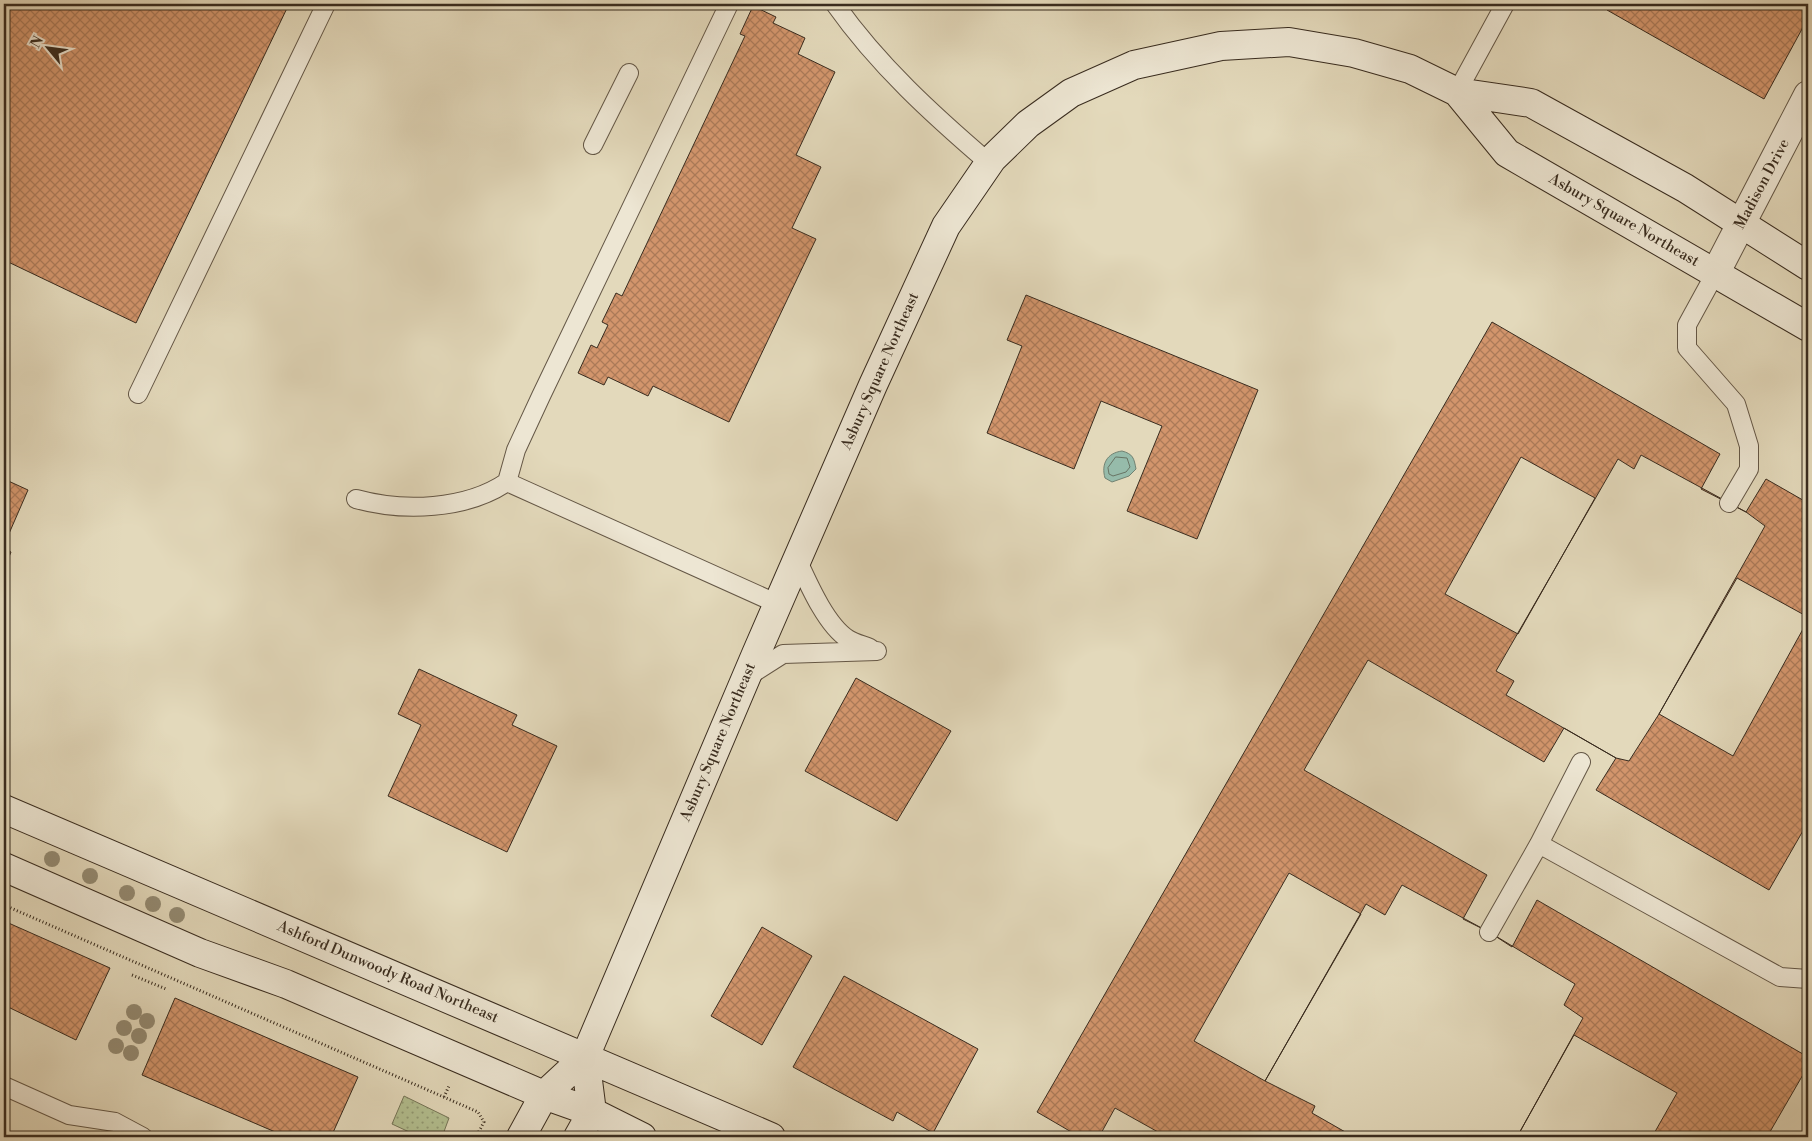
<svg xmlns="http://www.w3.org/2000/svg" width="1812" height="1141" font-family="'Libre Bodoni',serif">
	<style>
		.grass { fill: url(#grass-dots); stroke: #767658 }
		.water { fill: #96bbaa; stroke: #718272 }
		.lines { fill: none; stroke-linecap: round; stroke-linejoin: round }
		.shore { stroke: #687464; stroke-width: 1 }
		.building { fill: url(#building-cross-hatch); stroke: #392c1f; fill-rule: evenodd }
		.lane-casing { stroke: #645746; stroke-width: 20 }
		.street-casing { stroke: #645746; stroke-width: 30 }
		.secondary-casing { stroke: #392c1f; stroke-width: 30 }
		.path { stroke: #392c1f; stroke-width: 3; stroke-dasharray: 1 2.5; stroke-linecap: butt }
		.lane { stroke: #ede6d3; stroke-width: 18 }
		.street { stroke: #ede6d3; stroke-width: 28 }
		.secondary { stroke: #ede6d3; stroke-width: 28 }
		.tree { fill: #938a72 }
		.labels { text-anchor: middle; dominant-baseline: central; stroke-width: 5; stroke-linejoin: round; paint-order: stroke }
		.street-label { font-size: 15px; fill: #392c1f; stroke: #ede6d3 }
	</style>
	<defs>
		<pattern id="grass-dots" width="8" height="8" patternUnits="userSpaceOnUse" patternTransform="scale(1.25)"><rect width="8" height="8" fill="#b3bf90"/><path d="M2 2h.1M6 6h.1" fill="none" stroke="#939b75" stroke-width="1.8" stroke-linecap="round"/></pattern>
		<pattern id="building-cross-hatch" width="8" height="8" patternUnits="userSpaceOnUse" patternTransform="scale(1.25)"><rect width="8" height="8" fill="#d2956c"/><path d="M0 0l8 8M0 8l8-8" fill="none" stroke="#ab7a58"/></pattern>
	</defs>
	<rect width="100%" height="100%" fill="#e3d9bb"/>
	<filter id="stains"><feTurbulence type="fractalNoise" baseFrequency=".004" numOctaves="4"/><feColorMatrix values="0 0 0 0 .2 0 0 0 0 .09 0 0 0 0 .02 0 0 0 .5 -.17"/></filter>
	<radialGradient id="worn" r=".72"><stop offset=".6" stop-color="#630" stop-opacity="0"/><stop offset="1" stop-color="#630" stop-opacity=".3"/></radialGradient>
	<path class="grass" d="M404,1096L449,1118L442,1137H420L392,1124Z"/>
	<path class="water" d="M1122,451C1133,454 1134,458 1136,469L1129,476L1112,482L1105,478C1101,464 1107,453 1122,451Z"/>
	<g class="lines">
		<path class="shore" d="M1116,457L1127,458L1130,467L1126,472L1113,476L1109,474L1108,468Z"/>
	</g>
	<path class="building" d="M4,4H289L136,323L4,260Z
		M1611,4H1808V18L1764,99L1607,10Z
		M753,6L776,17L773,23L805,38L798,54L835,72L796,155L821,167L792,228L816,239L729,422L653,386L648,396L608,377L604,385L578,373L591,345L597,348L608,325L602,322L616,293L622,296L745,36L740,34Z
		M1026,295L1258,390L1197,539L1127,511L1162,426L1101,401L1074,469L987,433L1022,346L1007,340Z
		M1492,322L1720,454L1701,489L1746,512L1766,479L1808,503V617L1737,578L1659,714L1733,756L1808,620V822L1769,890L1596,790L1616,758L1564,728L1544,762L1368,660L1304,770L1487,875L1463,919L1489,932L1512,947L1537,900L1808,1057V1066L1767,1137H1652L1677,1093L1574,1035L1517,1137H1167L1115,1108L1099,1137H1080L1037,1112ZM1521,457L1595,498L1518,634L1445,594ZM1289,873L1361,914L1265,1081L1194,1041Z
		M1641,455L1746,512L1765,526L1659,714L1629,761L1616,758L1506,695L1514,681L1496,671L1618,459L1634,469Z
		M4,479L28,490L4,545Z
		M4,549L11,552L4,569Z
		M419,669L517,715L512,725L557,746L507,852L388,796L421,725L398,714Z
		M856,678L951,731L897,821L805,771Z
		M1402,885L1489,932L1575,984L1564,1005L1583,1018L1517,1137H1354L1312,1113L1315,1106L1265,1081L1366,904L1385,915Z
		M4,921L110,968L76,1040L4,1005Z
		M762,927L812,956L762,1045L711,1016Z
		M844,976L978,1049L933,1133L897,1112L893,1121L793,1067Z
		M175,998L358,1077L331,1137H287L142,1075Z"/>
	<g class="lines">
		<g class="lane-casing">
			<path id="lane" d="M835,4C878,65 933,115 989,163
				M1457,92L1505,4
				M593,145L629,73
				M1716,272L1687,325V348L1736,404L1749,446V469L1729,503
				M138,394L326,4
				M507,482L778,604
				M356,499C403,512 466,510 507,482L516,450L541,396L729,4
				M797,559C808,583 826,625 848,639C854,643 863,645 870,648
				M747,677L783,654L877,651
				M1539,844L1780,977L1808,979
				M1489,932L1539,844L1581,762
				M4,1086L69,1115L115,1122L143,1137"/>
		</g>
		<g class="street-casing">
			<path id="street" d="M1716,272L1808,95"/>
		</g>
		<g class="secondary-casing">
			<path id="secondary" d="M1457,92L1507,153L1808,327
				M4,809L771,1137
				M4,867L200,953L286,984L544,1095L592,1112L642,1137
				M521,1137L544,1095L585,1057L756,654L873,385L946,226L992,159L1028,124L1071,93L1134,65L1221,46L1289,42L1354,53L1410,69L1457,92L1531,103L1685,188L1808,266
				M578,1137L592,1112L585,1057"/>
		</g>
		<path class="path" d="M4,905L478,1112L484,1122L476,1137
			M132,975L166,989
			M444,1097L449,1086"/>
		<use href="#lane" class="lane"/>
		<use href="#street" class="street"/>
		<use href="#secondary" class="secondary"/>
	</g>
	<g class="tree">
		<circle cx="52" cy="859" r="8"/>
		<circle cx="90" cy="876" r="8"/>
		<circle cx="127" cy="893" r="8"/>
		<circle cx="153" cy="904" r="8"/>
		<circle cx="177" cy="915" r="8"/>
		<circle cx="134" cy="1012" r="8"/>
		<circle cx="147" cy="1021" r="8"/>
		<circle cx="124" cy="1028" r="8"/>
		<circle cx="139" cy="1036" r="8"/>
		<circle cx="116" cy="1046" r="8"/>
		<circle cx="131" cy="1053" r="8"/>
	</g>
	<g class="labels">
		<g class="street-label">
			<text transform="translate(1762 184) rotate(-62)">Madison Drive</text>
			<text transform="translate(1624 220) rotate(30)">Asbury Square Northeast</text>
			<text transform="translate(880 371) rotate(-66)">Asbury Square Northeast</text>
			<text transform="translate(718 742) rotate(-67)">Asbury Square Northeast</text>
			<text transform="translate(388 972) rotate(23)">Ashford Dunwoody Road Northeast</text>
		</g>
	</g>
	<rect width="1812" height="1141" fill="none" stroke="#e3d9bb" stroke-width="20"/>
	<rect x="5" y="5" width="1802" height="1131" fill="none" stroke="#392c1f" stroke-width="2.5"/>
	<rect x="10" y="10" width="1792" height="1121" fill="none" stroke="#392c1f"/>
	<g transform="translate(48 48) rotate(299)" stroke="#ede6d3" stroke-width="4" paint-order="stroke">
	<path d="M0-4L9 19L0 12L-9 19Z" fill="#392c1f"/>
	<text y="-8" font-size="14" font-weight="bold" text-anchor="middle" fill="#392c1f">N</text>
	</g>
	<rect width="100%" height="100%" filter="url(#stains)"/>
	<rect width="100%" height="100%" fill="url(#worn)"/>
</svg>
